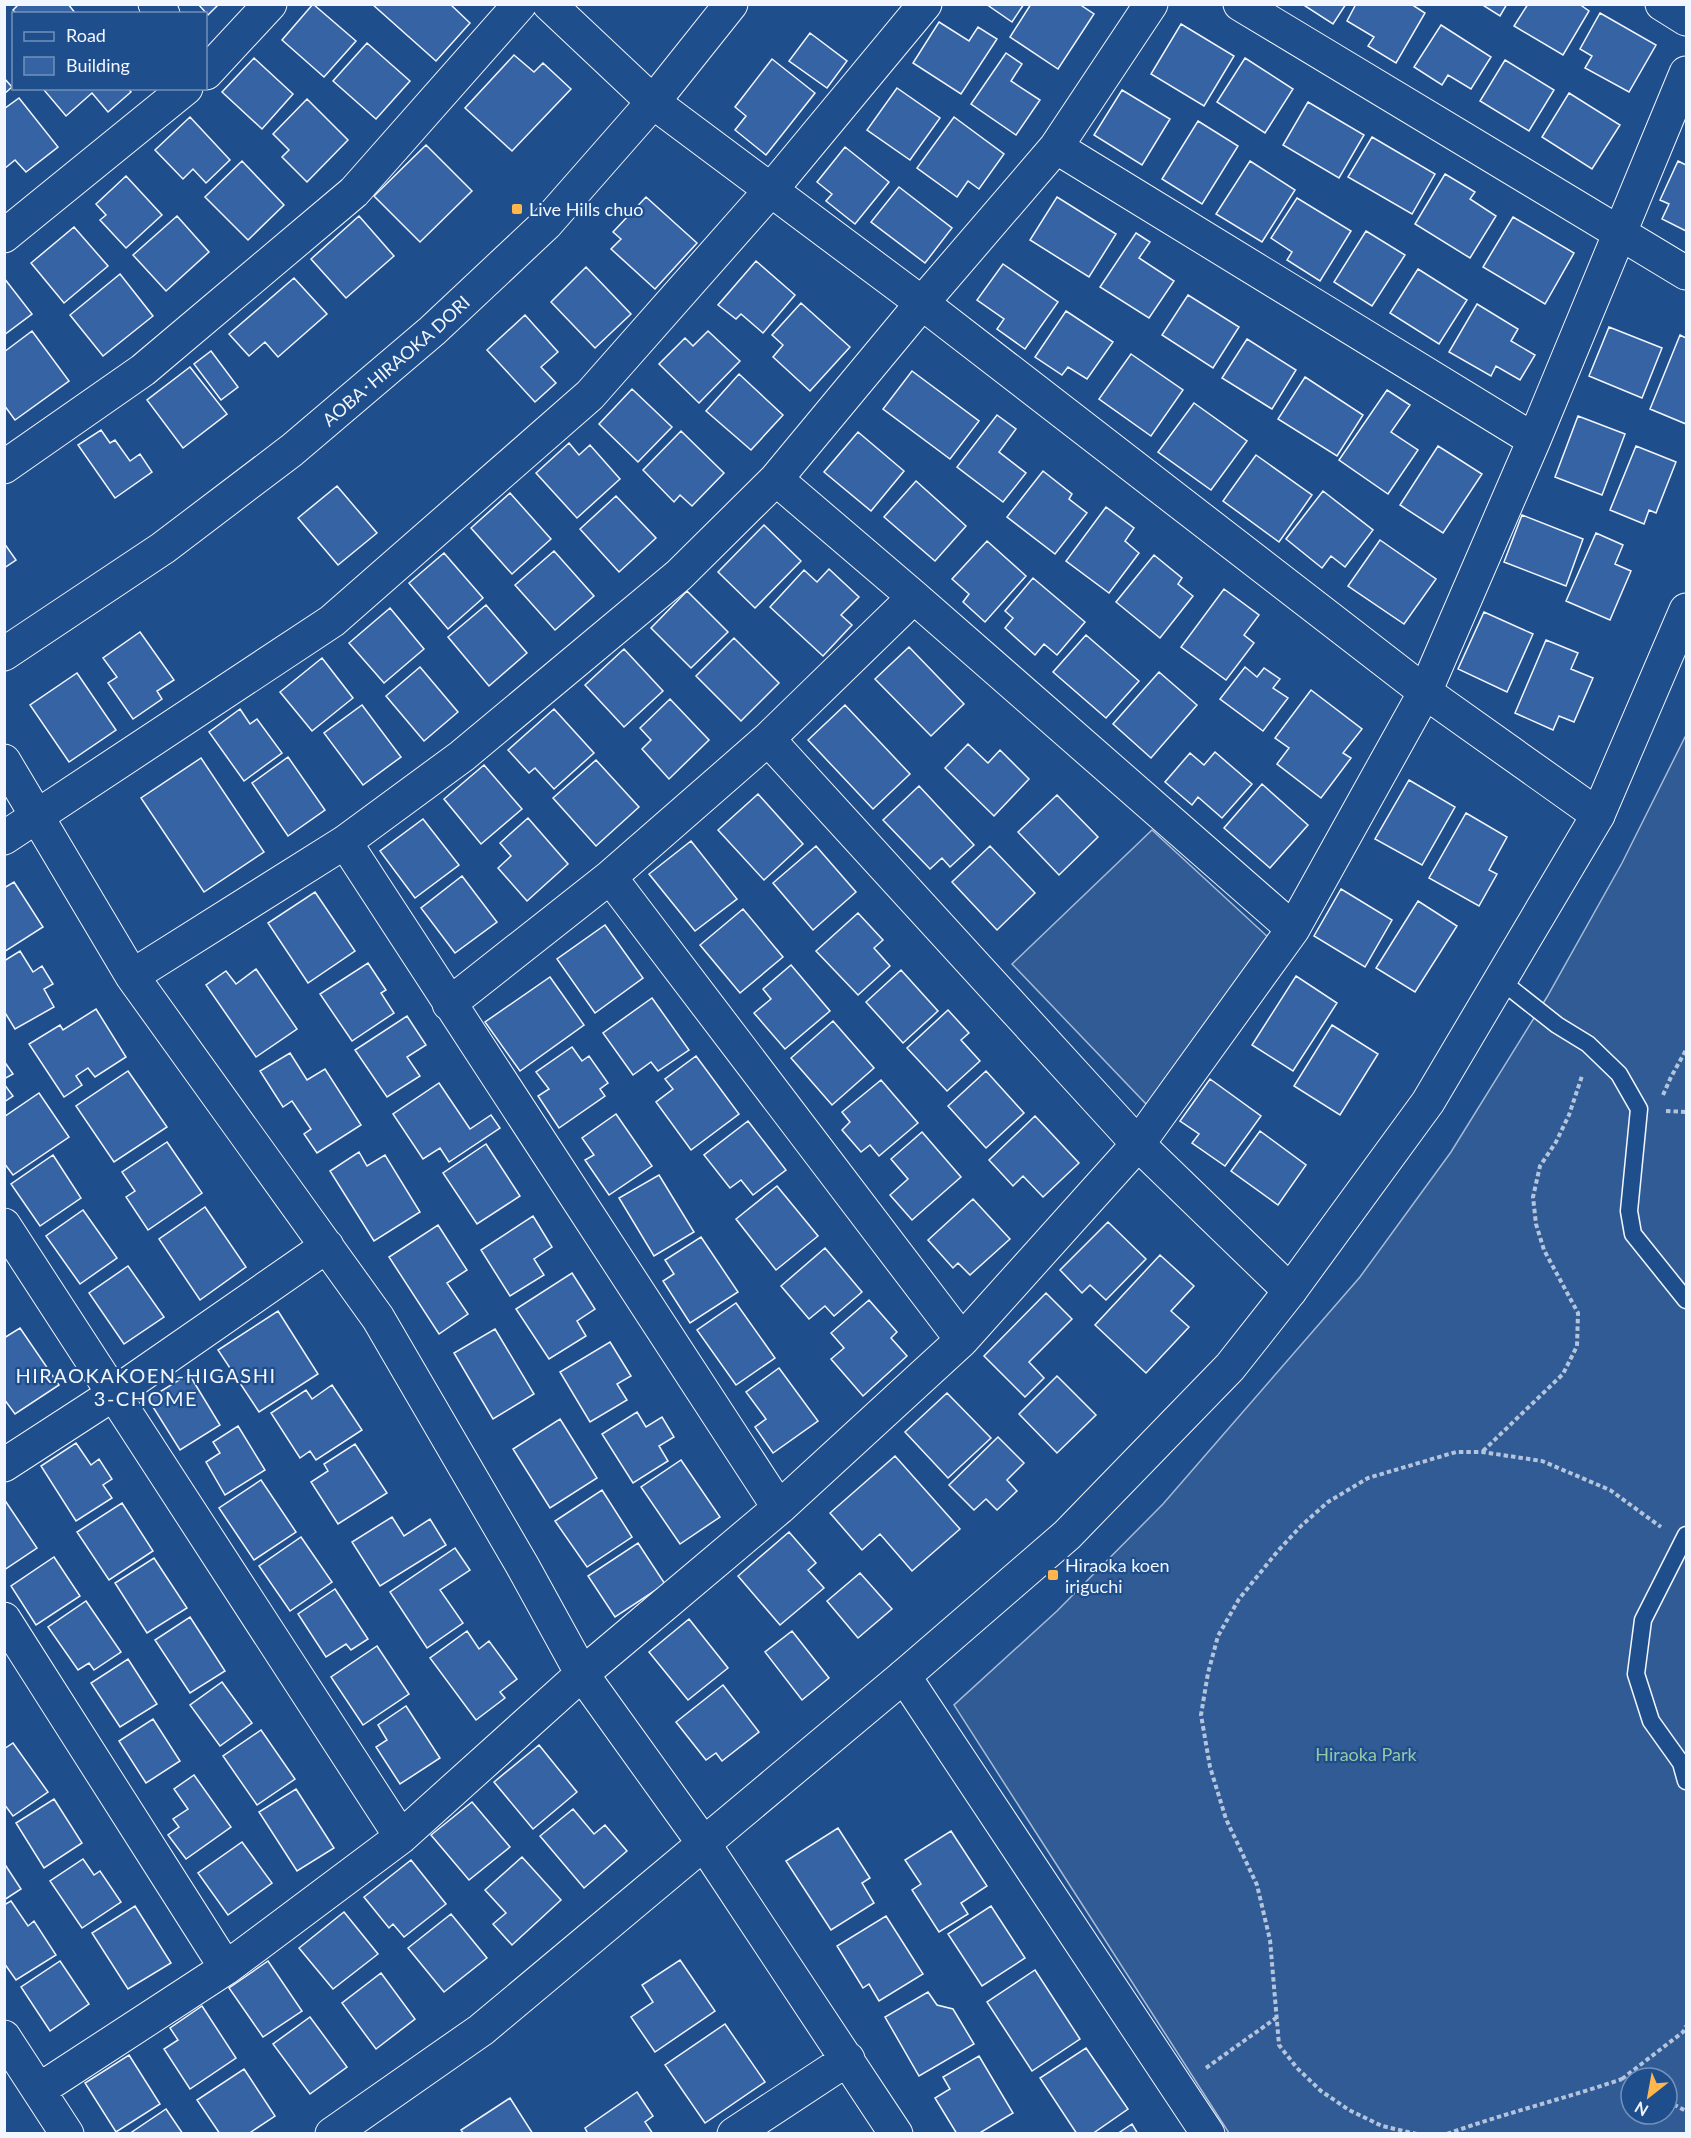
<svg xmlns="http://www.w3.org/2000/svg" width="1691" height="2138" font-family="Lato,sans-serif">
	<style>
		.built { fill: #305b95; stroke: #a8bbd7; stroke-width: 1.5; fill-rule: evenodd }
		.building { fill: #3563a3; stroke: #f2f6ff; stroke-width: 1.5 }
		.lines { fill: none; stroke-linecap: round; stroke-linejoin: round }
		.lane-casing { stroke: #f2f6ff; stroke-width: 19 }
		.street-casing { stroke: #f2f6ff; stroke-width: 35 }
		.secondary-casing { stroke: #f2f6ff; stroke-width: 35 }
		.path { stroke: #b3c4dc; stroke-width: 4; stroke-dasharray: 4.5 3; stroke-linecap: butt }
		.lane { stroke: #1f4e8c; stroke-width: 16 }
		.street { stroke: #1f4e8c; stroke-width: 33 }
		.secondary { stroke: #1f4e8c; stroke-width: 33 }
		.poi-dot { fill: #ffb74d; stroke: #1f4e8c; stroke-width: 2 }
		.labels { text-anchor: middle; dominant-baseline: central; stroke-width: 4.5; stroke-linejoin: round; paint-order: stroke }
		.poi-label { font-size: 18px; fill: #f2f6ff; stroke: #1f4e8c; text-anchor: start }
		.street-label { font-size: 18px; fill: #f2f6ff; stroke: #1f4e8c }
		.park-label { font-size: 18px; fill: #97c8a6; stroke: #1f4e8c }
		.neighbourhood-label { font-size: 20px; letter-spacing: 1.5px; fill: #f2f6ff; stroke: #1f4e8c }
	</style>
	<rect width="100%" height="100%" fill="#1f4e8c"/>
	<path class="built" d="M1686,735V2133H1229L954,1705L1057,1611L1163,1504L1360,1277L1451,1152L1547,997L1622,863ZM1631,2078H1667V2114H1631Z
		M1152,830L1269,938L1149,1107L1012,964Z"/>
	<path class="building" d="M19,4H68L76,14H17L13,10Z
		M198,4H219L208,15Z
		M313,4L356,41L324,77L282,40Z
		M372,4H450L470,23L436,61Z
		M986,4H1024L1012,22Z
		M1031,4H1079L1094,14L1058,69L1010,37Z
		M1302,4H1346L1333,24Z
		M1356,4H1411L1425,13L1396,63L1368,46L1374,37L1347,21Z
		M1481,4H1507L1500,16Z
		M1528,4H1579L1589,11L1563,55L1514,26Z
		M1600,13L1656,45L1629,92L1585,68L1592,56L1580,49Z
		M939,22L969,41L978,27L997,39L961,94L913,63Z
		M1181,24L1234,56L1204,106L1151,74Z
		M1441,25L1491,57L1471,89L1448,75L1442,85L1414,67Z
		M810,33L847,61L827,88L789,61Z
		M367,43L410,81L376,119L333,81Z
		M1006,53L1022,64L1011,81L1040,100L1016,135L971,104Z
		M514,55L534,72L543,63L571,89L512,151L465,108Z
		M254,58L293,94L262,129L222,92Z
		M1245,58L1293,89L1265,133L1217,102Z
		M772,59L815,93L766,155L735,130L746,116L735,107Z
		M1505,60L1554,90L1529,131L1480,101Z
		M4,78L12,87L4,94Z
		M45,88H128L131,92L108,112L92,93L66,116L44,90Z
		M897,88L940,118L910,160L867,130Z
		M1122,90L1170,119L1142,165L1094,135Z
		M1569,93L1620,125L1592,169L1542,137Z
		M19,98L58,147L26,172L15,160L4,169V109Z
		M307,99L348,140L307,182L282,157L289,150L273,134Z
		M1308,102L1364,135L1339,178L1283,145Z
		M190,117L230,160L206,183L193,169L183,179L155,150Z
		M954,117L1004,154L979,189L968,181L957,197L917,168Z
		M1198,121L1238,146L1202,204L1162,179Z
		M1372,137L1435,174L1412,214L1348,177Z
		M426,145L472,191L420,242L374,196Z
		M845,147L889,182L855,224L826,201L832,194L817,182Z
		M242,161L284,205L248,240L205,197Z
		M1250,161L1295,190L1262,242L1216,214Z
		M1678,161L1686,165V231L1662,219L1669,204L1660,200Z
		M1445,174L1475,192L1470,199L1496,216L1470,258L1415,224Z
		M126,176L162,215L126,248L100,220L106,215L96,204Z
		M899,187L952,228L925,263L871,222Z
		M646,197L697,243L655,289L611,249L621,239L613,232Z
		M1057,197L1116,234L1089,277L1030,240Z
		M1297,198L1351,231L1320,281L1287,260L1292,252L1271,238Z
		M177,216L209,252L166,291L133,255Z
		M359,216L394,256L346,298L311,259Z
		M1513,217L1574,253L1545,304L1483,267Z
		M74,227L108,266L64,303L31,263Z
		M1366,231L1405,255L1372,306L1334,282Z
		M1136,233L1150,242L1139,258L1174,281L1149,318L1100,287Z
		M756,261L795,295L763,333L741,314L736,319L718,305Z
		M1003,264L1058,302L1025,349L997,329L1004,319L977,300Z
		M586,267L631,314L595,348L551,302Z
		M1418,269L1467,300L1439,344L1390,313Z
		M120,274L153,316L103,356L70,315Z
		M4,278L32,314L4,335Z
		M294,278L327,314L278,357L265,342L249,356L229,334Z
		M1188,295L1239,327L1213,368L1162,335Z
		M801,303L850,347L810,391L773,357L783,345L772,335Z
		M1477,304L1518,329L1511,341L1535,355L1520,380L1496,366L1491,376L1449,352Z
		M1066,311L1113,342L1087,379L1068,367L1062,375L1035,357Z
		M525,315L558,352L541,367L556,383L535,402L487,350Z
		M1609,327L1662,348L1642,398L1589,376Z
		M32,331L69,381L15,420L4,405V352Z
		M708,331L740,361L699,403L659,364L685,338L693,346Z
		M1680,335L1686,338V424L1650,409Z
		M1247,339L1296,370L1272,409L1222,378Z
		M211,351L238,387L221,400L194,364Z
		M1131,354L1183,390L1151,436L1099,399Z
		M190,367L227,414L183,448L147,400Z
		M912,371L979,421L950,459L883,409Z
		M739,374L783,415L751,450L706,411Z
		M1305,377L1363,415L1337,456L1278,419Z
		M632,389L672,427L638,462L599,424Z
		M1387,390L1410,405L1391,432L1418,450L1388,494L1339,460Z
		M1194,403L1247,441L1211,490L1158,452Z
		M997,415L1016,429L999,452L1026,473L1003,502L957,467Z
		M1578,416L1625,434L1602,495L1555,477Z
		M101,430L110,443L115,440L130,461L140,454L152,472L115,498L78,445Z
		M681,431L724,473L692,506L680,495L674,502L643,470Z
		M858,432L904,471L871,511L824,472Z
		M569,443L579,455L590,445L620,479L577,518L536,473Z
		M1438,446L1482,474L1443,533L1400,505Z
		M1636,446L1676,462L1656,513L1649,510L1644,524L1610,510Z
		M1256,455L1312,495L1279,542L1223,501Z
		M1043,471L1072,494L1069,499L1087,513L1055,554L1007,517Z
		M916,481L966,526L935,561L884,517Z
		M337,486L377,533L338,565L298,518Z
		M1323,491L1373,530L1345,567L1331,556L1322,568L1286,539Z
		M510,493L551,539L512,574L471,528Z
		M616,496L656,538L619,572L580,529Z
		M1106,507L1134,528L1125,541L1139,553L1109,593L1066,561Z
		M1522,515L1583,539L1566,586L1504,562Z
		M764,525L801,561L755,608L718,572Z
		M1596,533L1623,545L1615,564L1631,571L1610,620L1566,601Z
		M1380,540L1436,579L1404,624L1348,586Z
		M987,541L1026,576L985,622L963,602L969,594L952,579Z
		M4,543L16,560L4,568Z
		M554,551L594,596L555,630L515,585Z
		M444,553L483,598L448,629L409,583Z
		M1154,555L1182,578L1178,584L1193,596L1160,638L1116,602Z
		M829,569L859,597L841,615L852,625L823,656L770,607L804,570L817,582Z
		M1033,578L1085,622L1057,655L1044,644L1035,655L1005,628L1013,618L1005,611Z
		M1224,589L1259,615L1244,635L1254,643L1226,680L1181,647Z
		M687,591L728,632L691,668L651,628Z
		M486,605L527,653L489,686L448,637Z
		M390,608L424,649L384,683L349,643Z
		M1484,612L1533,634L1507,692L1458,669Z
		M140,632L174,680L157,691L162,699L133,719L108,683L117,677L103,658Z
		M1086,635L1139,681L1106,718L1053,672Z
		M734,638L779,683L741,721L696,676Z
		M1546,640L1578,653L1571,669L1593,678L1574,722L1559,716L1553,730L1515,713Z
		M909,647L964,704L931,736L875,679Z
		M624,649L663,691L624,727L585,685Z
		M322,658L353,698L312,731L280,692Z
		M420,667L458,712L424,741L386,696Z
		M1245,667L1257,677L1264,668L1280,679L1273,688L1288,698L1263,731L1220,699Z
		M1159,672L1197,705L1151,758L1113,724Z
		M77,673L116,730L69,762L30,705Z
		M1311,690L1362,729L1343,753L1351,758L1321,798L1277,764L1289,748L1275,738Z
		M670,699L709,740L669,779L642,749L651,740L640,728Z
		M362,705L401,757L363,785L324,733Z
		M845,705L910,774L873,809L808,740Z
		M240,709L250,724L257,719L282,753L244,781L209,732Z
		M554,709L594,753L554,789L535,768L529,773L508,750Z
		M968,744L988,763L1000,750L1029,779L994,816L945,768Z
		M1215,752L1252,784L1222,818L1198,797L1192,805L1165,782L1190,753L1204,765Z
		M288,757L325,810L288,836L252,783Z
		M201,758L264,852L204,892L141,798Z
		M596,760L639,807L596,846L553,798Z
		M484,765L522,809L481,844L444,799Z
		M1409,780L1455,807L1422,865L1375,839Z
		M1262,784L1308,825L1270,868L1224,828Z
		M919,786L974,845L950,867L942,858L930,869L883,820Z
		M758,794L803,844L764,880L718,830Z
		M1057,795L1098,837L1059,875L1018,832Z
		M1466,813L1507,837L1489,870L1497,874L1479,906L1429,878Z
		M528,818L568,864L527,901L498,868L511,856L500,843Z
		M423,819L459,865L415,898L380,851Z
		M691,841L737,899L695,931L649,874Z
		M816,846L856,892L813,930L773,883Z
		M990,846L1035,893L997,930L952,882Z
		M462,876L497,922L455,953L421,908Z
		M14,882L43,927L4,952V888Z
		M1341,889L1392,920L1365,967L1314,936Z
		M315,892L355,951L308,983L268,923Z
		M1418,901L1457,926L1415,992L1376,968Z
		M743,909L783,957L740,993L700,945Z
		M858,913L883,940L874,948L890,966L858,995L816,951Z
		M605,925L643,978L595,1013L557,959Z
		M20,951L33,972L42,966L53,984L44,989L54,1007L15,1029L4,1011V961Z
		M368,963L386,990L381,993L394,1013L352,1041L320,994Z
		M791,965L830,1011L785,1049L754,1013L771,999L763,989Z
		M256,969L297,1029L256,1057L206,985L226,971L236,984Z
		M901,970L938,1011L903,1043L866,1002Z
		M1296,976L1337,1003L1293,1071L1252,1045Z
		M550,977L584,1025L520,1071L485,1022Z
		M652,998L689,1050L658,1071L651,1062L633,1075L603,1033Z
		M96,1009L126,1057L95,1077L88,1068L76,1076L82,1085L64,1097L29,1044L60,1025L63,1030Z
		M948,1010L969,1033L961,1040L980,1061L947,1091L907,1048Z
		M407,1016L426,1045L407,1057L420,1076L387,1097L355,1050Z
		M833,1021L874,1068L832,1105L791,1058Z
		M1332,1025L1378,1054L1340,1115L1294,1086Z
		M572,1047L582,1061L589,1056L608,1083L600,1089L605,1096L559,1128L538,1096L549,1089L536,1072Z
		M290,1053L307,1080L325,1069L361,1125L317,1153L304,1134L311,1129L292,1101L283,1107L260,1071Z
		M696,1056L739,1114L691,1150L656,1102L673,1089L665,1079Z
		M4,1061L13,1074L4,1079Z
		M128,1071L167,1127L114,1162L76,1106Z
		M986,1071L1024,1113L986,1148L948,1106Z
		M1210,1079L1261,1116L1225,1166L1192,1143L1199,1134L1180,1121Z
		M881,1080L918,1123L879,1156L870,1145L861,1152L842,1130L850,1122L842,1112Z
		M439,1083L470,1129L491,1115L500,1128L449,1162L440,1148L423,1159L393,1114Z
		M4,1084L13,1096L4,1102Z
		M39,1093L69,1137L13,1175L4,1163V1117Z
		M616,1114L652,1166L609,1195L585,1160L594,1155L582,1138Z
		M1035,1116L1079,1163L1043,1197L1023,1176L1013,1186L989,1160Z
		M748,1121L786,1170L753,1195L741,1180L730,1188L704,1155Z
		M1260,1131L1306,1165L1278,1205L1231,1171Z
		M922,1132L961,1177L912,1220L890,1195L908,1179L891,1159Z
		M167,1142L202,1193L148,1230L126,1197L135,1191L122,1172Z
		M486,1144L520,1196L477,1224L443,1173Z
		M359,1152L367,1166L385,1155L420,1212L374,1241L330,1171Z
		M53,1155L81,1198L40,1226L11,1184Z
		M659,1175L694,1232L654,1256L619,1198Z
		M777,1186L818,1236L776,1270L736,1219Z
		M973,1199L1010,1239L970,1275L958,1263L953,1268L928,1240Z
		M205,1207L246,1267L200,1300L159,1239Z
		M83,1210L117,1258L80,1284L46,1236Z
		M533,1216L552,1247L534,1259L544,1275L510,1296L481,1250Z
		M1108,1222L1146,1259L1106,1300L1090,1285L1082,1293L1060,1270Z
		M438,1225L467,1270L447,1283L468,1314L439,1334L389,1257Z
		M701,1237L738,1292L690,1323L663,1281L674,1274L665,1260Z
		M825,1248L862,1292L834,1316L825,1306L809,1319L781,1286Z
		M1160,1255L1194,1286L1171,1311L1189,1327L1146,1373L1095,1325Z
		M128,1266L164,1317L124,1344L89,1293Z
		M572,1273L595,1309L577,1321L586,1336L549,1359L516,1309Z
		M1046,1293L1072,1319L1029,1362L1044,1378L1025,1397L984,1356Z
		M869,1300L897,1332L891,1338L907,1356L863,1396L831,1359L844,1348L831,1333Z
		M736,1303L775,1358L736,1385L697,1330Z
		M278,1311L318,1374L259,1412L218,1350Z
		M20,1328L59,1385L15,1414L4,1399V1338Z
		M495,1329L534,1394L493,1419L454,1353Z
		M610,1342L631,1376L617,1384L627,1400L590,1422L560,1372Z
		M779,1368L818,1421L773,1453L755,1427L766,1419L746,1392Z
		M189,1374L220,1425L180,1450L148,1399Z
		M1057,1376L1096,1415L1057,1453L1019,1414Z
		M332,1385L362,1430L316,1460L310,1451L300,1458L271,1413L306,1390L312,1399Z
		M947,1393L991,1438L948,1478L905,1432Z
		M637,1412L646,1427L662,1417L674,1437L659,1446L668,1461L633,1483L602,1434Z
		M560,1419L597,1478L550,1508L513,1449Z
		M238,1426L265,1470L225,1495L206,1462L220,1453L213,1442Z
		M998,1437L1024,1463L1007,1480L1017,1491L997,1510L986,1499L974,1510L949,1485Z
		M76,1443L91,1465L99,1459L112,1479L103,1485L112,1498L76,1521L41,1466Z
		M355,1444L387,1493L338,1524L311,1482L328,1471L324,1464Z
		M895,1456L960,1529L912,1571L880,1534L862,1550L830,1513Z
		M681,1460L720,1517L680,1544L641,1487Z
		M261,1480L296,1532L254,1560L219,1508Z
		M602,1490L632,1537L587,1567L555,1521Z
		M4,1499L37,1548L4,1570Z
		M122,1503L153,1551L109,1580L77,1532Z
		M392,1517L404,1536L430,1519L446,1545L380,1586L352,1542Z
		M789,1532L816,1563L808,1570L824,1588L780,1625L738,1576Z
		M301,1537L332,1582L290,1611L259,1566Z
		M638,1543L665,1584L615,1617L588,1576Z
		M455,1548L470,1570L440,1590L463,1623L427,1648L390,1592Z
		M54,1557L80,1596L36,1625L11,1586Z
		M154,1558L187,1608L147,1633L115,1583Z
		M860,1573L892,1609L858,1638L827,1601Z
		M335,1589L368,1639L351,1650L346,1644L326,1657L298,1614Z
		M86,1601L121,1652L94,1670L89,1663L78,1670L48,1627Z
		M190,1617L225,1671L190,1693L155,1640Z
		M689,1619L728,1668L688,1700L649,1652Z
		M467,1631L479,1649L489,1641L517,1679L500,1692L505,1698L476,1720L430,1658Z
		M792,1631L829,1678L802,1700L765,1652Z
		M377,1646L409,1694L363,1725L331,1677Z
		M128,1659L157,1704L120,1727L91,1683Z
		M222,1682L252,1723L220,1746L190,1705Z
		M723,1685L759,1732L722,1761L716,1753L706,1760L676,1722Z
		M406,1706L440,1758L400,1784L376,1747L387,1740L378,1725Z
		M153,1719L180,1761L146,1783L119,1741Z
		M261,1730L295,1779L257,1805L223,1756Z
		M13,1743L48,1792L13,1816L4,1804V1749Z
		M539,1745L577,1792L533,1829L494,1782Z
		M194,1775L231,1827L186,1859L168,1835L179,1827L173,1819L188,1809L174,1789Z
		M296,1789L334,1848L297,1871L259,1812Z
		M54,1799L82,1843L44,1868L16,1823Z
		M472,1802L510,1847L469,1880L431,1835Z
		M573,1809L594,1834L605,1825L627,1851L584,1888L540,1836Z
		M838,1828L870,1878L862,1883L874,1903L831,1930L786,1861Z
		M951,1831L987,1886L961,1903L968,1914L939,1932L912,1890L921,1884L905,1860Z
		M242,1842L272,1883L228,1915L198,1873Z
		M522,1857L561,1900L512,1945L493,1924L506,1913L485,1890Z
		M83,1859L94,1875L100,1871L121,1902L82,1928L50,1881Z
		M411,1860L446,1904L404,1937L393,1924L389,1928L364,1897Z
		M4,1863L21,1889L4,1900Z
		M11,1901L28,1926L34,1921L56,1955L16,1980L4,1963V1905Z
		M135,1906L171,1963L128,1989L92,1933Z
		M991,1906L1025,1958L982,1986L948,1934Z
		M344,1912L378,1954L333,1989L299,1948Z
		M451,1914L487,1958L444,1992L408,1948Z
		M886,1916L923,1974L879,2001L869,1984L863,1988L837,1946Z
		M680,1960L715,2011L655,2052L631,2017L653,2002L642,1985Z
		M60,1961L89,2004L50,2031L21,1987Z
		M268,1961L302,2011L263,2037L229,1988Z
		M1035,1970L1080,2039L1032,2071L987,2002Z
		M381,1973L415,2019L376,2049L342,2003Z
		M928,1992L937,2005L953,2009L974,2044L919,2076L885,2017Z
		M202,2006L236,2058L190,2089L164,2049L178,2040L170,2028Z
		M310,2017L347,2067L310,2094L273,2044Z
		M725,2024L765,2082L705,2123L665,2065Z
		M1086,2048L1128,2109L1092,2134H1077L1040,2078Z
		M129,2055L160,2104L116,2132L85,2083Z
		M979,2056L1013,2113L978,2134H957L935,2098L950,2089L943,2077Z
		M244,2069L275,2116L248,2134H220L197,2100Z
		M637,2092L653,2116L645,2122L653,2134H588L585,2128Z
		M510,2098L533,2134H464L461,2130Z
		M166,2109L183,2134H129Z
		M1132,2124L1138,2134H1117Z"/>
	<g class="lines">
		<g class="lane-casing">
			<path id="lane" d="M1500,980L1557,1025L1588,1044L1619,1074L1639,1109L1629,1211L1633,1234L1686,1300
				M1686,1535L1643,1620L1636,1674L1651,1721L1681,1763L1686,1781"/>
		</g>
		<g class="street-casing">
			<path id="street" d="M155,4L163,14
				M549,4L653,102L922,303L1425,692L1598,815
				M1240,4L1686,273
				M1662,4L1686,19
				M206,73L270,4
				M1056,147L1534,440
				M4,236L186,88
				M4,467L143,370L354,192L520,4
				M776,479L914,597L1293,929
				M768,739L1138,1144L1290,1291
				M4,761L132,976L378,1318L522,1565L582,1674L704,1844L896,2134
				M4,838L332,621L590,395L770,191L925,4
				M345,842L779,1508
				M610,877L962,1340
				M132,976L345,842L462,756L679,575L776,479L922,303L1056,147L1151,4
				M449,1004L610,877L768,739L914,597
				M4,1225L401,1837
				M4,1465L115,1393L327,1246
				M4,1619L226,1968
				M904,1676L1208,2134
				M4,2037L67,2134
				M39,2090L226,1968L401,1837L582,1674L779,1508L962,1340L1138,1144L1293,929L1425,692L1534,440L1686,73
				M734,2134L848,2059"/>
		</g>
		<g class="secondary-casing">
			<g id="secondary">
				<path id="s1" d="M4,654L163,548L292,450L432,331L546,224L653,102L731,4"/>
				<path d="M332,2134L481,2030L904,1676L1067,1535L1230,1367L1290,1291L1428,1102L1598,815L1686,610"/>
			</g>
		</g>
		<path class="path" d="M1663,1095L1671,1077L1686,1050
			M1666,1111L1686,1112
			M1483,1451L1563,1374L1577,1346L1578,1313L1544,1250L1536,1224L1533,1197L1540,1166L1556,1142L1569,1115L1582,1076
			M1206,2068L1276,2018
			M1622,2079L1683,2032L1686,2026
			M1667,2101L1686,2111
			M1417,2134L1382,2126L1349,2110L1321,2091L1297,2068L1279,2045L1270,1940L1257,1885L1226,1819L1210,1767L1201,1715L1208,1673L1218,1636L1239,1599L1277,1552L1302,1525L1328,1502L1368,1478L1456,1452H1482L1542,1461L1610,1490L1661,1527
			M1447,2134C1505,2113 1564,2099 1622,2079L1631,2083"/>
		<use href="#lane" class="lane"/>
		<use href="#street" class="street"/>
		<use href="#secondary" class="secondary"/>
	</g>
	<g class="poi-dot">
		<rect x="511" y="203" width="12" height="12" rx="3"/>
		<rect x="1047" y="1569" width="12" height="12" rx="3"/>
	</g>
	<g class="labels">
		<g class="poi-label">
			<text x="529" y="209">Live Hills chuo</text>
			<text x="1065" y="1565">Hiraoka koen<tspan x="1065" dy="21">iriguchi</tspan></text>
		</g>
		<g class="street-label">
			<text stroke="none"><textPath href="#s1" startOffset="490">AOBA･HIRAOKA DORI</textPath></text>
		</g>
		<g class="park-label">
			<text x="1366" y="1754">Hiraoka Park</text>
		</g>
		<g class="neighbourhood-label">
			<text x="146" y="1375">HIRAOKAKOEN-HIGASHI<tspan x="146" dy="23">3-CHOME</tspan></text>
		</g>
	</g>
	<rect width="1691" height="2138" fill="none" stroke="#f2f6ff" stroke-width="12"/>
	<rect x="12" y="12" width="195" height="78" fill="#1f4e8c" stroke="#7391ba" stroke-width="1.5"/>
	<rect x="24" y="32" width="30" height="9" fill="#1f4e8c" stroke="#7391ba" stroke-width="1.5"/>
	<text x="66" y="42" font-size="18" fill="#f2f6ff">Road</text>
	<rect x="24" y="57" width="30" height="18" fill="#3563a3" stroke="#7391ba" stroke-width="1.5"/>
	<text x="66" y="72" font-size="18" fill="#f2f6ff">Building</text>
	<g transform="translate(1649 2096) rotate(211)"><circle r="28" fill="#1f4e8c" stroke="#7391ba" stroke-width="1.5"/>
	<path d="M0-4.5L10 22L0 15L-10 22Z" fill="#ffb74d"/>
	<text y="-9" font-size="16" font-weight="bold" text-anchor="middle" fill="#f2f6ff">N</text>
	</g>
</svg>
